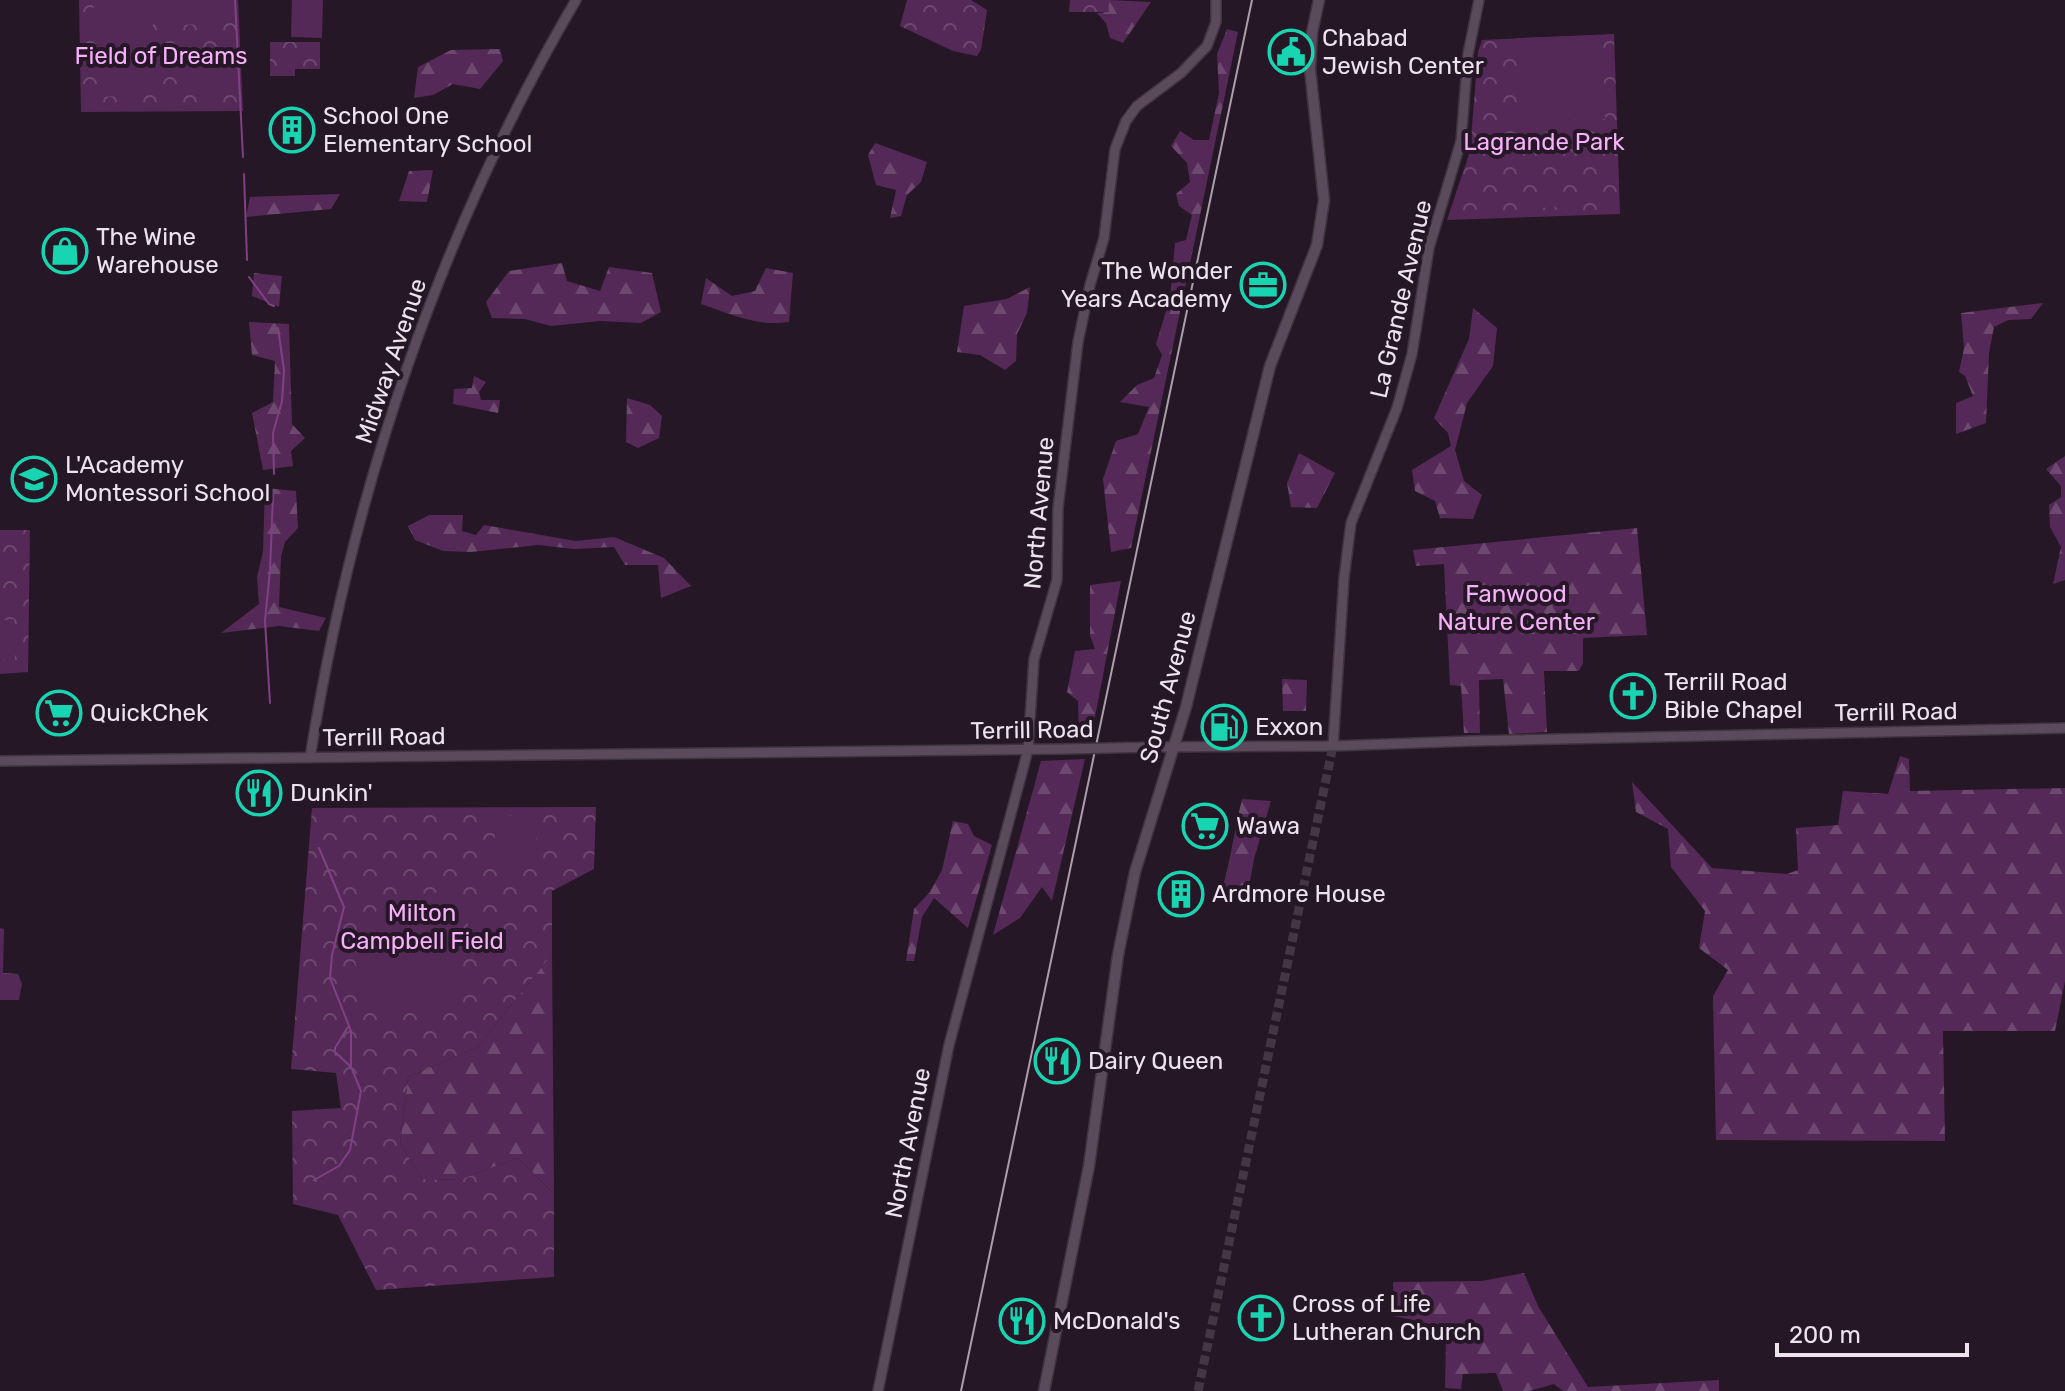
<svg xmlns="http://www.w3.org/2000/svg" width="2065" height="1391" font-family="Rubik,sans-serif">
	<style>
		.forest { fill: url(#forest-firs) }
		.park { fill: url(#park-crowns) }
		.pitch { fill: #542957 }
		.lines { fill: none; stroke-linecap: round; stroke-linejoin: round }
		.stream { stroke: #814085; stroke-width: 2 }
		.tertiary-tunnel { stroke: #443644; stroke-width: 9; stroke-dasharray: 9 4.5; stroke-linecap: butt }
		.tertiary-casing { stroke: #3f3440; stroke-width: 12 }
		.secondary-casing { stroke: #3f3440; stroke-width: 13 }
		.tertiary { stroke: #5b4a5c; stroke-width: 9 }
		.secondary { stroke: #5b4a5c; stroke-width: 10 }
		.rail { stroke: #ab9fab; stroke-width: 2 }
		.tertiary-bridge-casing { stroke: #3f3440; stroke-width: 12; stroke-linecap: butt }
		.tertiary-bridge { stroke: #5b4a5c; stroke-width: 9 }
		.labels { text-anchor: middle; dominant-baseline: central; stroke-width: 8; stroke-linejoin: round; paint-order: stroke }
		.poi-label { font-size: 24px; fill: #ede3ed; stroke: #261726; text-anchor: start }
		.park-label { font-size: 24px; fill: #f7b0fb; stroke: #261726 }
		.street-label { font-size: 24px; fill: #ede3ed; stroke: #261726 }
	</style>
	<defs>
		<pattern id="forest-firs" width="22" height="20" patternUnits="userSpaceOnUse" patternTransform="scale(2)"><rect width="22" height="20" fill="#542957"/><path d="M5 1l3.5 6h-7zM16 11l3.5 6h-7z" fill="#6d486f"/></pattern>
		<pattern id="park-crowns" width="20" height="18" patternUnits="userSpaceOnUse" patternTransform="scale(2)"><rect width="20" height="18" fill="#542957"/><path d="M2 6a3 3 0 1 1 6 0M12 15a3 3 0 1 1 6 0" fill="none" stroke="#6d486f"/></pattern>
	</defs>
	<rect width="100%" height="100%" fill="#261726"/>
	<path class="forest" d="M1108,0L1151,2L1123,43L1110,38L1106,23L1097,13L1108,12Z
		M1227,29L1238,32L1131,548L1111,552L1103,479L1116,441L1138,434L1149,407L1120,402L1137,385L1154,378L1162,355L1156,344L1170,298L1175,243L1186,240L1192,215L1179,206L1176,194L1190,182L1187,163L1171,146L1180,131L1194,140H1209L1219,93L1217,54Z
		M500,49L503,61L480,89L453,84L433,95L414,98L418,67L451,50Z
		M875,143L927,162L921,182L907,195L901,216L890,218L896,190L876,185L868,155Z
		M433,170L427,202L399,201L409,171Z
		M340,194L331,209L246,217L250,197Z
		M562,263L567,281L600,291L609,267L652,273L661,312L641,323L600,321L551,326L525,319L492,318L486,302L509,271Z
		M766,268L793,273L789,322C758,327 730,314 701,304L706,278L732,296L755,291Z
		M254,273L282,276L279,307L252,296Z
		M1030,287L1027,313L1017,334L1016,361L1005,370L980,355L957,352L964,306L1007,299Z
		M2043,303L2031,319L2008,320L1994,327L1989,353L1986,423L1956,434V403L1973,396L1965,376L1959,372L1964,348L1961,313Z
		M1473,308L1497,328L1493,366L1467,403L1455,450L1464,481L1482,495L1473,519L1440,518L1435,501L1415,491L1412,470L1451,446L1448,433L1434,418L1469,339Z
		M249,322L289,324L292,424L305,438L291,451L293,466L263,470L252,413L273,402L275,361L252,355Z
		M474,376L486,382L479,392L481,400H500L498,413L453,404L454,389L472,388Z
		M627,398L650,405L662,416L659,438L638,448L626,442Z
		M1299,453L1335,473L1317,508L1291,507L1287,483Z
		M2065,456V580L2053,584L2061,547L2050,527L2049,505L2061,497V486L2046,469Z
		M265,488L296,491L298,528L285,542L281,557L279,607L326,618L319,631L279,626L221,633L259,604L257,577L263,552Z
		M429,515H463L462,531L476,535L484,525L576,541L614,537L664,558L691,586L661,598L658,565H625L614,547L574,549L538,545L471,552L443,551L415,540L408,526Z
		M1637,528L1647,635L1583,638V663L1579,671H1544L1547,732L1509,734L1503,679L1479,680L1480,733H1464L1461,686L1450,685L1444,564L1416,566L1413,550Z
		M1121,581L1091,738L1079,735L1078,701L1067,692L1075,651L1095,649L1090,635V585Z
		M1282,679L1307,680L1306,711H1283Z
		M1900,756L1909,759L1910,791L2065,788V981L2055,1031H1943L1945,1141L1716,1140L1713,996L1728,970L1699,948L1705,911L1671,867L1668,829L1636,812L1632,782L1712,868L1787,874L1798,870L1796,828L1838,825L1843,791L1888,794Z
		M1085,759L1052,901L1042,887L1020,918L993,935L1041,761Z
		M1242,799L1271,801L1254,859L1246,903L1220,897C1230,864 1234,832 1242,799Z
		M953,821L968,824L974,836L992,845L968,928L934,898L922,917L914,961H906L914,909L930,892L942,870Z
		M0,928L4,929L3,973L18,974L22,984L19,1000H0Z
		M552,954L554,1194L518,1158L459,1180L422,1179L400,1143L408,1077L478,1047Z
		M1524,1273L1538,1306L1588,1387L1719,1380V1391H1563L1554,1384L1529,1391H1503L1496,1373L1463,1374L1461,1389L1445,1388L1446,1341L1435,1325L1394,1316L1393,1282L1482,1281Z"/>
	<path class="park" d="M79,0H238L243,111L81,112Z
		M907,0H971L987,10L981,50L977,56L953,51L900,26Z
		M1070,0H1108L1109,12H1069Z
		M1614,34L1620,214L1447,220L1470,151L1478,52L1482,40Z
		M270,42H320V69H295V76H270Z
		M0,530H30L28,672L0,674Z
		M596,807L594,869L552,891V954L478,1047L408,1077L400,1143L422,1179L459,1180L518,1158L554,1194V1277L376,1290L338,1215L293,1204L292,1111L341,1108L336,1073L291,1069L312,808Z"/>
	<path class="pitch" d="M93,0H151L157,94L99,97Z
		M157,0H222V23L158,26Z
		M292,0H323L322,38L291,37Z
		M1603,35L1605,119L1518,121L1516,38Z
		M202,66L216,69L219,95L193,94C187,82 191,72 202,66Z
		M1557,178L1559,207L1539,208L1538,179Z
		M14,619L15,659L0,660V621Z
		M496,815L537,816L536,860L494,858Z
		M461,892L463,984L450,1001L360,1008L354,946L376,911L410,894Z
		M468,915H492V945H468Z"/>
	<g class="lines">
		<path class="stream" d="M235,0L243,157
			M244,174L247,260
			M249,277L269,304L274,306
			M274,474L273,433L282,401L284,370L278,328
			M270,703L265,621L270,570L273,495
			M348,1027L335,1048V1052L350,1066
			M314,1180L339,1166L350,1150L361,1091L351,1067V1031L330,978L332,955L344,907L319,848"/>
		<path class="tertiary-tunnel" d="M1198,1391L1333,746"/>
		<g class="tertiary-casing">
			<path id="tertiary" d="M1333,746L1344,578L1351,523L1397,408L1412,354L1429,248L1461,141L1468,54L1479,0
				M1155,747L1333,746L1470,741L2065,728
				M310,758C352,492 439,233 576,0
				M0,761L1064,749
				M878,1391L949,1045L1028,750L1034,659L1057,580L1058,508L1078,342L1090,285L1104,238L1115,149L1126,121L1137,106L1181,73L1207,46L1216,22V0"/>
		</g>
		<g class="secondary-casing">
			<path id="secondary" d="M1044,1391L1089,1166L1118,955L1135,872L1186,707L1270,366L1317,245L1324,200L1310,69L1312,33L1319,0"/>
		</g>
		<use href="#tertiary" class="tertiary"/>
		<use href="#secondary" class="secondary"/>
		<path class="rail" d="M961,1391L1252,0"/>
		<g class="tertiary-bridge-casing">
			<path id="tertiary-bridge" d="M1064,749L1155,747"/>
		</g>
		<use href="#tertiary-bridge" class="tertiary-bridge"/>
	</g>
	<defs>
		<g id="civic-ring" transform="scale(2.3)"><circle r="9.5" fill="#261726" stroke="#18d5b2" stroke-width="1.5"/><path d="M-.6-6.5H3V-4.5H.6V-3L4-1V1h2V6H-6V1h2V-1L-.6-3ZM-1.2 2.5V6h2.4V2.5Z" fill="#18d5b2"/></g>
		<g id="building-ring" transform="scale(2.3)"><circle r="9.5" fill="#261726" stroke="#18d5b2" stroke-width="1.5"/><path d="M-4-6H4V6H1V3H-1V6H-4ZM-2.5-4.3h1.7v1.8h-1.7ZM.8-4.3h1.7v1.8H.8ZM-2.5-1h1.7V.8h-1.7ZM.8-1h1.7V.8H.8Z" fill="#18d5b2"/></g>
		<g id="shop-ring" transform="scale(2.3)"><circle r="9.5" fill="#261726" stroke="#18d5b2" stroke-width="1.5"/><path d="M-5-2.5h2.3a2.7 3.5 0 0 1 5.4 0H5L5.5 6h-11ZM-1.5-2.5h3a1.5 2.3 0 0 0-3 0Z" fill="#18d5b2"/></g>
		<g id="office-ring" transform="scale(2.3)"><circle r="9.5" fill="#261726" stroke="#18d5b2" stroke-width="1.5"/><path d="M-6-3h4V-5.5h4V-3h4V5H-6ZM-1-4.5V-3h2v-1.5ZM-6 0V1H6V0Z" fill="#18d5b2"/></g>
		<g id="school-ring" transform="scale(2.3)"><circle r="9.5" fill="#261726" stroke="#18d5b2" stroke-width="1.5"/><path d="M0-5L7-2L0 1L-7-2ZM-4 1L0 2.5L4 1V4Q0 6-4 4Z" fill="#18d5b2"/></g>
		<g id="church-ring" transform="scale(2.3)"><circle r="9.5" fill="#261726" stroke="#18d5b2" stroke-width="1.5"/><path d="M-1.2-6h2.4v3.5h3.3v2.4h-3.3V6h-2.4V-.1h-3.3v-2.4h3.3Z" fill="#18d5b2"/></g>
		<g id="supermarket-ring" transform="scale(2.3)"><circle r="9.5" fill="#261726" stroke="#18d5b2" stroke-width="1.5"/><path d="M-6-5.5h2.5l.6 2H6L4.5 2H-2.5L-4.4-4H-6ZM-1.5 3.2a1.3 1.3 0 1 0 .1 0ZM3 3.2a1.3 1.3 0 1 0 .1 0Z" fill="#18d5b2"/></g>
		<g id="fuel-ring" transform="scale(2.3)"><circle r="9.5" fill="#261726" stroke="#18d5b2" stroke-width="1.5"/><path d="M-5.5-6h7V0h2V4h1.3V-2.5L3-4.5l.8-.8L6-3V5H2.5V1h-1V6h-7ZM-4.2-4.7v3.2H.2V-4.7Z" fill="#18d5b2"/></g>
		<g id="restaurant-ring" transform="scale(2.3)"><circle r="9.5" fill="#261726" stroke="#18d5b2" stroke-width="1.5"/><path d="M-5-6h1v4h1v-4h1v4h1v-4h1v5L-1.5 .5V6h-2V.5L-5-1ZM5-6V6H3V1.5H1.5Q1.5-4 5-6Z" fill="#18d5b2"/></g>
	</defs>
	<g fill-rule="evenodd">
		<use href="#civic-ring" x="1291" y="52"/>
		<use href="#building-ring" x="292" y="130"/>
		<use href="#shop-ring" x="65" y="251"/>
		<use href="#office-ring" x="1263" y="285"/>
		<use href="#school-ring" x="34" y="479"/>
		<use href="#church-ring" x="1633" y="696"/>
		<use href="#supermarket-ring" x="59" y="713"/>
		<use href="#fuel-ring" x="1224" y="727"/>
		<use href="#restaurant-ring" x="259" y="793"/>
		<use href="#supermarket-ring" x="1205" y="826"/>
		<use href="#building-ring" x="1181" y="894"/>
		<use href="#restaurant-ring" x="1057" y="1061"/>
		<use href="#church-ring" x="1261" y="1318"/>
		<use href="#restaurant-ring" x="1022" y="1321"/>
	</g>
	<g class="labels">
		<g class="poi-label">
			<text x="1322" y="38">Chabad<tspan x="1322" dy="28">Jewish Center</tspan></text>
			<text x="323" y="116">School One<tspan x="323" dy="28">Elementary School</tspan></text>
			<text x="96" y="237">The Wine<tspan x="96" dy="28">Warehouse</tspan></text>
			<text x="1232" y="271" text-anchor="end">The Wonder<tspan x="1232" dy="28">Years Academy</tspan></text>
			<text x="65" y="465">L'Academy<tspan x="65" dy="28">Montessori School</tspan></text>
			<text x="1664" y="682">Terrill Road<tspan x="1664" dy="28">Bible Chapel</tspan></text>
			<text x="90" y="713">QuickChek</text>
			<text x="1255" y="727">Exxon</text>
			<text x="290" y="793">Dunkin'</text>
			<text x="1236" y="826">Wawa</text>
			<text x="1212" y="894">Ardmore House</text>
			<text x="1088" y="1061">Dairy Queen</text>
			<text x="1292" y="1304">Cross of Life<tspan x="1292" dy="28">Lutheran Church</tspan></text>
			<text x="1053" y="1321">McDonald's</text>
		</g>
		<g class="park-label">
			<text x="161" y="56">Field of Dreams</text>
			<text x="1544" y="142">Lagrande Park</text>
			<text x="1516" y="594">Fanwood<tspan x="1516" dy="28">Nature Center</tspan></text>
			<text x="422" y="913">Milton<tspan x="422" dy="28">Campbell Field</tspan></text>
		</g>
		<g class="street-label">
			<text transform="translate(1401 299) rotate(-77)">La Grande Avenue</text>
			<text transform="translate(391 361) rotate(-71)">Midway Avenue</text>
			<text transform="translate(1039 513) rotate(-85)">North Avenue</text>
			<text transform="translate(1168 687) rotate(-75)">South Avenue</text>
			<text transform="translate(1896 712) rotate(-1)">Terrill Road</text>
			<text transform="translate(1032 730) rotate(-1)">Terrill Road</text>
			<text transform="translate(384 737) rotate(-1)">Terrill Road</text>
			<text transform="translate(908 1143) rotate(-79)">North Avenue</text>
		</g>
	</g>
	<path d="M1777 1343v12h190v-12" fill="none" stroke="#ede3ed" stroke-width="4"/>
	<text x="1789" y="1343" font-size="24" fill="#ede3ed" stroke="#261726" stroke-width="6" paint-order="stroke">200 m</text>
</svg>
